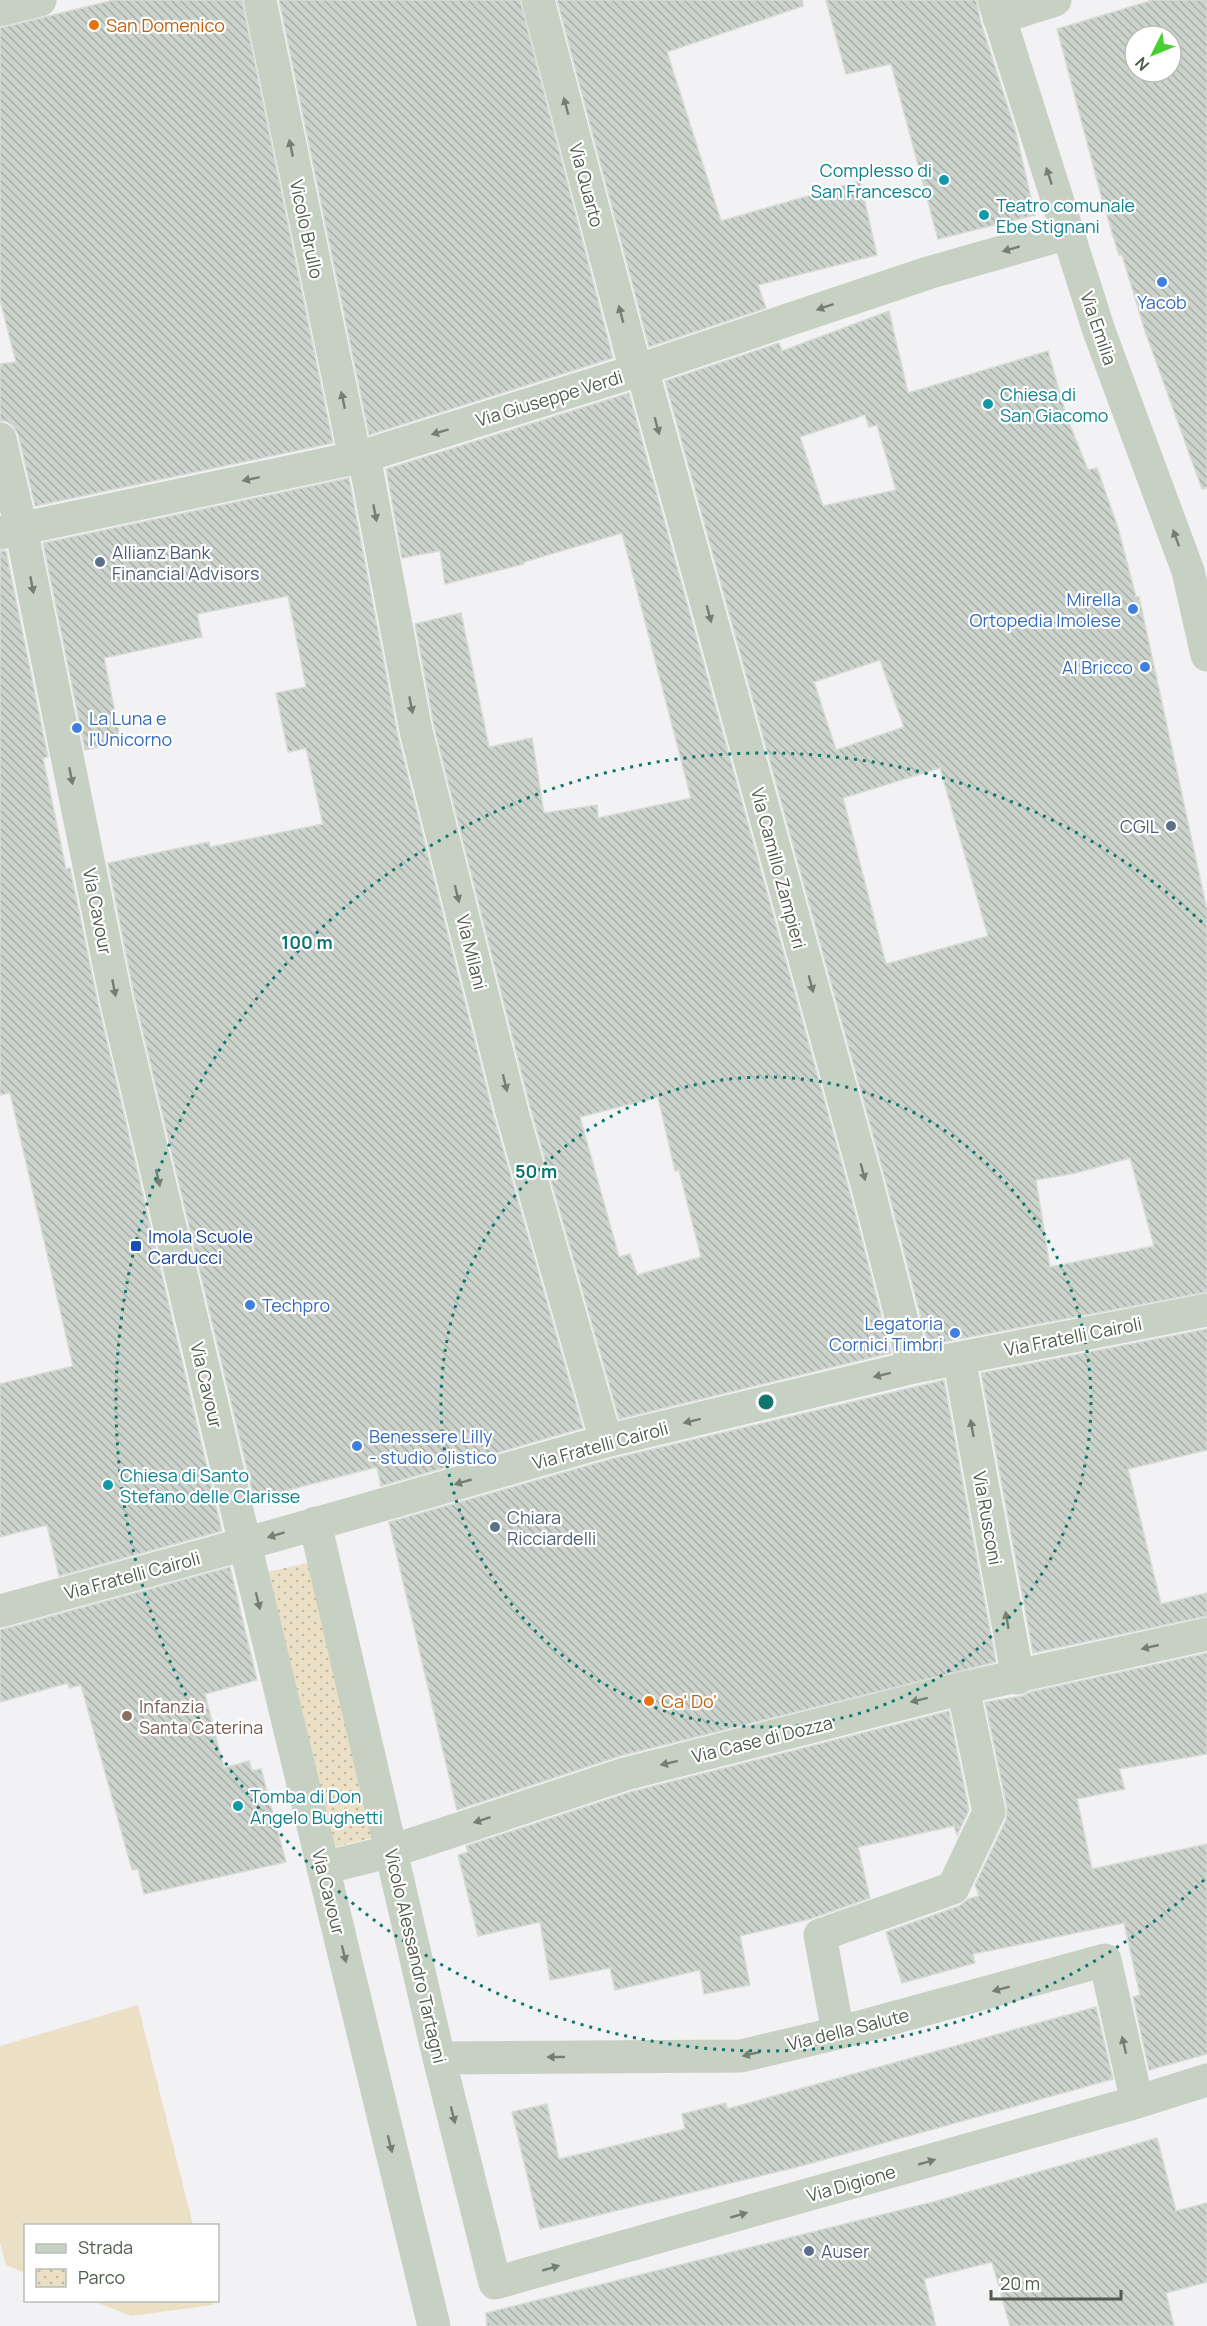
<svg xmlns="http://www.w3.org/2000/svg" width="1207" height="2326" font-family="Manrope,sans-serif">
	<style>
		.park { fill: url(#park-dots) }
		.pitch { fill: #ebdfc5 }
		.building { fill: url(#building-back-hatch); stroke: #d6dbd6; stroke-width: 1.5; fill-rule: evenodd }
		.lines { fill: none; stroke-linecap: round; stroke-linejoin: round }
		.minor { stroke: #c7d1c3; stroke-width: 33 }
		.oneway { fill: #737f6f }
		.ring { fill: none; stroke: #0f766e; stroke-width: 3; stroke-dasharray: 3 6 }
		.food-dot { fill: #e8710a; stroke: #fff; stroke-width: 2 }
		.culture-dot { fill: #0f9aa8; stroke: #fff; stroke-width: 2 }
		.shop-dot { fill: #3f7fe0; stroke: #fff; stroke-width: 2 }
		.service-dot { fill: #5c6f8a; stroke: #fff; stroke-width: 2 }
		.transit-dot { fill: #1a4fb4; stroke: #fff; stroke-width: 2 }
		.education-dot { fill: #8d6e63; stroke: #fff; stroke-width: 2 }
		.labels { text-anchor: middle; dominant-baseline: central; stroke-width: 4.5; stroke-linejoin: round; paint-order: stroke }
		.food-label { font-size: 18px; fill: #c56008; stroke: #fff; text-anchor: start }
		.culture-label { font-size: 18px; fill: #0d838f; stroke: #fff; text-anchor: start }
		.street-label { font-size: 18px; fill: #4f5c4b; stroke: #fff }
		.shop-label { font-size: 18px; fill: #366cbe; stroke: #fff; text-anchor: end }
		.service-label { font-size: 18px; fill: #4e5e75; stroke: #fff; text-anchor: start }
		.transit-label { font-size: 18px; fill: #164399; stroke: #fff; text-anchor: start }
		.education-label { font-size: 18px; fill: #785e54; stroke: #fff; text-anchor: start }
		.centre { fill: #0f766e; stroke: #fff; stroke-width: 3 }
		.ring-label { font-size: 18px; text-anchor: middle; font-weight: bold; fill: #0f766e; stroke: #fff; stroke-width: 4.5; stroke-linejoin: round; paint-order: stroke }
	</style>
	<defs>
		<pattern id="park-dots" width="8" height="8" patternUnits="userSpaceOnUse" patternTransform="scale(1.5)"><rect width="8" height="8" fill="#ebdfc5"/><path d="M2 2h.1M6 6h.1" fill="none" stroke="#c1b8a2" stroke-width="1.8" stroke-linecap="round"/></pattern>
		<pattern id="building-back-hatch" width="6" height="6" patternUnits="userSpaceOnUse" patternTransform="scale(1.5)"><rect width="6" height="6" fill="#ccd3cc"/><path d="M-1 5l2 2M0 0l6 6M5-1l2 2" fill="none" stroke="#a8aea8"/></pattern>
	</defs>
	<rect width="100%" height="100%" fill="#f2f1f3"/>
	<path class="park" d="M316,1561L380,1836L327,1849L263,1573Z"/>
	<path class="pitch" d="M138,2005L193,2225L26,2226L25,2273L6,2265L0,2243V2046Z
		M212,2300L213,2305L131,2316L93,2301Z"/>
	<path class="building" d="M114,0H242L333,443L35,506L18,434L13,426L6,421H0V364L16,362L0,300V28Z
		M279,0H520L613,358L369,435Z
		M557,0H802L803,6L667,52L721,221L860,181L877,255L758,285L766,308L649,347Z
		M826,0H976L981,23L1015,129L1035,215L938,239L891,64L846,74Z
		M1153,0H1207V488L1202,489L1145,331L1122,255H1119L1103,203L1057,29ZM1135,36H1171V72H1135Z
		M889,311L908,393L1048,351L1066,415L1088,470L1097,468L1118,528L1136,597H1139L1207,910V1292L928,1345L885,1179L665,381L779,343L782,351ZM865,415L869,427L877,425L896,490L823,506L800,437ZM880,660L904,727L836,750L814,682ZM940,768L988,936L886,964L843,798ZM1130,1158L1154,1246L1050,1267L1036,1180L1076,1173Z
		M629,393L849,1189L891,1353L619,1419L530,1107L434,727L415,624L461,613L489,747L532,738L544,813L597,805L598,818L691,798L622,533L524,562V564L445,584L440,551L402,558L386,469ZM658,1097L675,1171L679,1170L701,1257L637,1275L630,1254L619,1257L580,1117Z
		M349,478L398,736L494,1117L583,1428L381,1486L377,1467L254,1499L134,995L108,863L209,842L210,847L323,824L306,748L288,752L276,693L306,687L288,596L197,614L202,637L104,658L121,742L85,750L43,543Z
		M0,551H6L48,757L43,758L66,869L70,868L98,1003L222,1531L59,1576L47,1525L0,1537V1384L73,1366L10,1093L0,1095Z
		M1207,1329V1450L1128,1469L1161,1604L1207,1593V1616L1033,1653L981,1373Z
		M944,1380L996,1662L620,1756L457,1810L389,1522L611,1459Z
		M230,1567L257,1680L205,1694L224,1768L249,1761L252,1771L261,1769L286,1862L144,1894L138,1869L132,1870L81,1685L69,1688L68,1683L0,1702V1630Z
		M1207,1653V1754L1119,1769L1125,1789L1077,1799L1092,1869L1207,1844V2054L1149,2070L1133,1997L1140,1995L1124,1923L973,1954L975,1963L902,1983L886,1932L959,1906L968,1899L979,1896L975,1885L1006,1820L1007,1808L985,1702L1022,1696L1030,1692Z
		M949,1711L969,1810L957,1835L954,1826L858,1847L870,1898L810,1919L740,1936L750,1985L704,1994L700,1970L615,1990L610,1968L550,1980L540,1922L478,1936L458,1855L468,1852L466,1846L630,1792Z
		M1096,2007L1113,2079L801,2166L540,2229L512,2112L547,2104L559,2159L685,2129L682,2114L726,2103L727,2109Z
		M1157,2138L1176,2211L1207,2203V2282L1166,2293L1174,2326H1010L992,2262L924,2279L936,2326H487L486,2313L933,2202Z"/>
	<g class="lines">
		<path class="minor" d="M260,0L355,458
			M538,0L636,371
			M994,0L1099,331L1188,571L1207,655
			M0,10L40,0
			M999,18L1055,0
			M642,369L867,1184L914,1367
			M0,439L21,528L116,999L245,1544L434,2326
			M364,456L416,731L512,1112L606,1441
			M0,533L364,456L642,369L928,273L1068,233
			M959,1358L1018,1678
			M315,1523L439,2058L495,2283L1137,2102L1207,2080
			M0,1611L245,1544L606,1441L914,1367L1207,1310
			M323,1868L392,1851L625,1774L963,1688L1207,1634
			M838,2033L820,1935L953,1888L989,1812L963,1688
			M439,2058L741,2056L838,2033L1105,1960L1137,2102"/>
	</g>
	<defs><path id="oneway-solid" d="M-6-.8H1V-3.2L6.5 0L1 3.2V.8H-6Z" transform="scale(1.5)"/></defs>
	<g class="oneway">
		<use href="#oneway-solid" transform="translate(566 106) rotate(-105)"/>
		<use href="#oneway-solid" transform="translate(291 148) rotate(-102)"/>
		<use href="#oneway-solid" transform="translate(1049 176) rotate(-108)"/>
		<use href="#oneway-solid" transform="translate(1011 249) rotate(164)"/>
		<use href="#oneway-solid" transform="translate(825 307) rotate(161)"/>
		<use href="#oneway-solid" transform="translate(621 314) rotate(-105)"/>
		<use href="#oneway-solid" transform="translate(343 400) rotate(-102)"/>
		<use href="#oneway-solid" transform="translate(657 426) rotate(75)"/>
		<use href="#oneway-solid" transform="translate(440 432) rotate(163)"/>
		<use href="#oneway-solid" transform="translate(251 479) rotate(168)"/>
		<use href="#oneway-solid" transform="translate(375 513) rotate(79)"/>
		<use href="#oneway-solid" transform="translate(1176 538) rotate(-110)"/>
		<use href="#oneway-solid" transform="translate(32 585) rotate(79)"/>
		<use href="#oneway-solid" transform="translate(709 614) rotate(75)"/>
		<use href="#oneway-solid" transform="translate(411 705) rotate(79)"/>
		<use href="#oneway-solid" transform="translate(71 776) rotate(79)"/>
		<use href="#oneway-solid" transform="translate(457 894) rotate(76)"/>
		<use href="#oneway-solid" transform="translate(811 984) rotate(75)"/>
		<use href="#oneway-solid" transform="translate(114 988) rotate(79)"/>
		<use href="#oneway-solid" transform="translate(505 1083) rotate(76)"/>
		<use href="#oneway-solid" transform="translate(863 1172) rotate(75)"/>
		<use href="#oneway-solid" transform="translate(158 1178) rotate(77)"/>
		<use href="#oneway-solid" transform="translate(882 1375) rotate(166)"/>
		<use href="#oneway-solid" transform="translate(692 1421) rotate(166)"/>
		<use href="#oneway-solid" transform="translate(972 1428) rotate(-100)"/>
		<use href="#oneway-solid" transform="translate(463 1482) rotate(164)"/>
		<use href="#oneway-solid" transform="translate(276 1535) rotate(163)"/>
		<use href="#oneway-solid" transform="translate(258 1601) rotate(76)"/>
		<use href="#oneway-solid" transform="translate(1007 1620) rotate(-100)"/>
		<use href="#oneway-solid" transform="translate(1150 1647) rotate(167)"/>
		<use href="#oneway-solid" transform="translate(919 1700) rotate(166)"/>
		<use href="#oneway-solid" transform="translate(669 1763) rotate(166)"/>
		<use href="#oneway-solid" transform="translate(482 1820) rotate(162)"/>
		<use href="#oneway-solid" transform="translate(344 1954) rotate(76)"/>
		<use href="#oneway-solid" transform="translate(1001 1989) rotate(165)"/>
		<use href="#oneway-solid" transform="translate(1124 2045) rotate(-103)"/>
		<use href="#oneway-solid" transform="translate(751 2054) rotate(167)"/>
		<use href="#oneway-solid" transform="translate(556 2057) rotate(180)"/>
		<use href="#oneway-solid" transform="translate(453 2115) rotate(76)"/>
		<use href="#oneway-solid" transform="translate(390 2144) rotate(76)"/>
		<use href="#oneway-solid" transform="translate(927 2162) rotate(-16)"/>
		<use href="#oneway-solid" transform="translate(739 2215) rotate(-16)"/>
		<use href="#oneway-solid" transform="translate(551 2268) rotate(-16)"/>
	</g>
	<g class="ring">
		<circle cx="766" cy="1402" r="325"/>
		<path d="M1204 1880A649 649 0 1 1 1204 924"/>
	</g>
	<g class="food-dot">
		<circle cx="94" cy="25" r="6"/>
		<circle cx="649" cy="1701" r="6"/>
	</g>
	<g class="culture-dot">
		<circle cx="944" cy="180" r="6"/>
		<circle cx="984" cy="215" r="6"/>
		<circle cx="988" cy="404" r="6"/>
		<circle cx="108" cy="1485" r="6"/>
		<circle cx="238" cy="1806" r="6"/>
	</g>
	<g class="shop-dot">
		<circle cx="1162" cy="282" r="6"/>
		<circle cx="1133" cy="609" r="6"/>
		<circle cx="1145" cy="667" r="6"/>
		<circle cx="77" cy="728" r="6"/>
		<circle cx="250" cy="1305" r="6"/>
		<circle cx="955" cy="1333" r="6"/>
		<circle cx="357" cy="1446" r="6"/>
	</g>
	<g class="service-dot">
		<circle cx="100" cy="562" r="6"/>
		<circle cx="1171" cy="826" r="6"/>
		<circle cx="495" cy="1527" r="6"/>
		<circle cx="809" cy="2251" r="6"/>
	</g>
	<rect class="transit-dot" x="130" y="1240" width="12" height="12" rx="3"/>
	<circle class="education-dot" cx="127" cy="1716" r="6"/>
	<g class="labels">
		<g class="food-label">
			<text x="106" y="25">San Domenico</text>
			<text x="661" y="1701">Ca' Do'</text>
		</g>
		<g class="culture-label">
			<text x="932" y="170" text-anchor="end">Complesso di<tspan x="932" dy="21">San Francesco</tspan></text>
			<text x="996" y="205">Teatro comunale<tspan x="996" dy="21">Ebe Stignani</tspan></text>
			<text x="1000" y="394">Chiesa di<tspan x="1000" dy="21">San Giacomo</tspan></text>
			<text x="120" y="1475">Chiesa di Santo<tspan x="120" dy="21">Stefano delle Clarisse</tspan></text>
			<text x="250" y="1796">Tomba di Don<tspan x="250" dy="21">Angelo Bughetti</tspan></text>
		</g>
		<g class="street-label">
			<text transform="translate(587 185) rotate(75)">Via Quarto</text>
			<text transform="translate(307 229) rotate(78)">Vicolo Brullo</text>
			<text transform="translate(1099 328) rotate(71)">Via Emilia</text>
			<text transform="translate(549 398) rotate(-17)">Via Giuseppe Verdi</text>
			<text transform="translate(779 868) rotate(75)">Via Camillo Zampieri</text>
			<text transform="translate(98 911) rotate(79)">Via Cavour</text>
			<text transform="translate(472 952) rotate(76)">Via Milani</text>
			<text transform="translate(1073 1336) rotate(-11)">Via Fratelli Cairoli</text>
			<text transform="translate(207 1385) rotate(77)">Via Cavour</text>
			<text transform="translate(600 1445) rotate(-15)">Via Fratelli Cairoli</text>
			<text transform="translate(988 1518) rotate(80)">Via Rusconi</text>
			<text transform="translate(132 1575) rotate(-15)">Via Fratelli Cairoli</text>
			<text transform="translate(762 1739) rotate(-14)">Via Case di Dozza</text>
			<text transform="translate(329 1892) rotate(76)">Via Cavour</text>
			<text transform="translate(416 1956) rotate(77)">Vicolo Alessandro Tartagni</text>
			<text transform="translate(848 2029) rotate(-14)">Via della Salute</text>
			<text transform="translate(851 2183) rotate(-16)">Via Digione</text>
		</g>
		<g class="shop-label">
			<text x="1162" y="302" text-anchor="middle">Yacob</text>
			<text x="1121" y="599">Mirella<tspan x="1121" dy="21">Ortopedia Imolese</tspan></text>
			<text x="1133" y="667">Al Bricco</text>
			<text x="89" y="718" text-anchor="start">La Luna e<tspan x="89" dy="21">l'Unicorno</tspan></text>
			<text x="262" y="1305" text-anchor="start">Techpro</text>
			<text x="943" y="1323">Legatoria<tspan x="943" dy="21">Cornici Timbri</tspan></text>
			<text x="369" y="1436" text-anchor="start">Benessere Lilly<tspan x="369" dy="21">- studio olistico</tspan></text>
		</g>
		<g class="service-label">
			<text x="112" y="552">Allianz Bank<tspan x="112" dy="21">Financial Advisors</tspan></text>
			<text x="1159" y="826" text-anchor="end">CGIL</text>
			<text x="507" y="1517">Chiara<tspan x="507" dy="21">Ricciardelli</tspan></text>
			<text x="821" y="2251">Auser</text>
		</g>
		<g class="transit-label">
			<text x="148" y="1236">Imola Scuole<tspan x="148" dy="21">Carducci</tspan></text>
		</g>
		<g class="education-label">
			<text x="139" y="1706">Infanzia<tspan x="139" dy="21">Santa Caterina</tspan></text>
		</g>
	</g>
	<circle cx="766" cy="1402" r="9" class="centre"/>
	<g class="ring-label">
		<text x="307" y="949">100 m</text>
		<text x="536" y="1178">50 m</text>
	</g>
	<rect x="24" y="2224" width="195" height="78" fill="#ffffff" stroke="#b9beb7" stroke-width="1.5"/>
	<rect x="36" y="2244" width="30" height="9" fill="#c7d1c3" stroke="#b9beb7" stroke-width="1.5"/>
	<text x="78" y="2254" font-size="18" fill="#4f5c4b">Strada</text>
	<rect x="36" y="2269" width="30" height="18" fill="url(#park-dots)" stroke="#b9beb7" stroke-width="1.5"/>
	<text x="78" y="2284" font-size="18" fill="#4f5c4b">Parco</text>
	<g transform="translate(1153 54) rotate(227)"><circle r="28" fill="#ffffff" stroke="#b9beb7" stroke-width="1.5"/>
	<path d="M0-4.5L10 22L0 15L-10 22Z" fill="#44d02e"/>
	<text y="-9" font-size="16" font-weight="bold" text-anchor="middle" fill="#4f5c4b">N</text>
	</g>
	<path d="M991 2290v9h130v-9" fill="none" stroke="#4f5c4b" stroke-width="3"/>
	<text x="1000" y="2290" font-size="18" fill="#4f5c4b" stroke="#ffffff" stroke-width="4.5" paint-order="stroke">20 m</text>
</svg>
